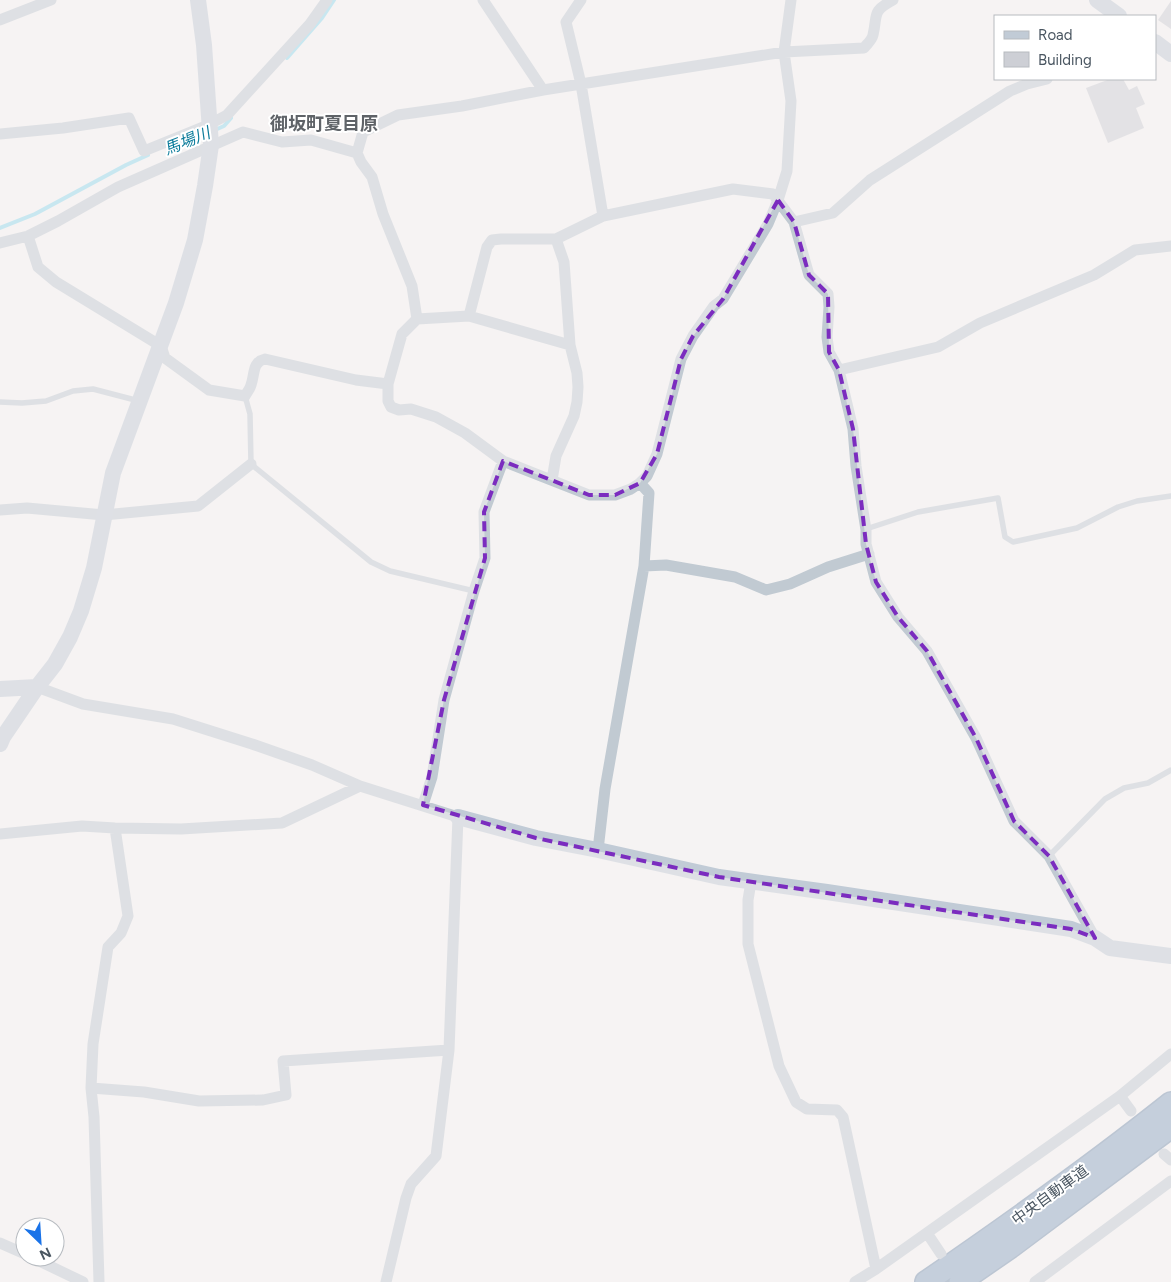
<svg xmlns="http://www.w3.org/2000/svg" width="1171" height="1282" font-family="Figtree,'Noto Sans JP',sans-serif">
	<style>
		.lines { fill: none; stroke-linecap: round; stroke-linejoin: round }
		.stream { stroke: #90daee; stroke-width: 4 }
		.building { fill: #cdcfd5 }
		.highway-casing { stroke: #7690ad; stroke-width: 24 }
		.lane { stroke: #c1cad2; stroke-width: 5.5 }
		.street { stroke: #c1cad2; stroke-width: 11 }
		.secondary { stroke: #c1cbd6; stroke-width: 16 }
		.highway { stroke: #8ba5c1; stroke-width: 21 }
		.marked { fill: none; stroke: #7b2cbf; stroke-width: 4; stroke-dasharray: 10 6; stroke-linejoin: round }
		.labels { text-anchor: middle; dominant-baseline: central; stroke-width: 4; stroke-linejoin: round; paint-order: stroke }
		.street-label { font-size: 15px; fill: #4a5661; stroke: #fff }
		.water-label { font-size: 16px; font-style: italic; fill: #0c7c9b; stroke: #fff }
		.quarter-label { font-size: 18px; font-weight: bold; fill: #5f6368; stroke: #fff }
	</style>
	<rect width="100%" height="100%" fill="#f5f3f3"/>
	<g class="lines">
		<path class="stream" d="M287,58L322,18L334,0
			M215,130L224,126L231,118
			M171,146L206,133
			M0,228L35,214L126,165L148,155"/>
	</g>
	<path class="building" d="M1171,1V29L1158,20Z
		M1110,79H1123L1129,90L1137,86L1145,104L1136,108L1144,128L1108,143L1086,88Z"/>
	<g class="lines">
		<g class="highway-casing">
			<path id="highway" d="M926,1282C1009,1225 1092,1166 1171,1103
				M960,1282L1012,1246L1171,1127"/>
		</g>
		<path class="lane" d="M245,396L250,414L251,464L371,562L390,571L474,591
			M0,402L22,403L46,401L73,391L93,389L139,401
			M866,529L918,512L998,498L1005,537L1013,542L1077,528L1118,507L1137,501L1171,496
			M1049,856L1105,799L1124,788L1148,783L1171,770"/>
		<path class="street" d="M483,0L543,90
			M581,0L566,22L581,84L603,216
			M791,0L784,52L791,101L787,171L778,200L768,224L723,299L714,306L693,336L681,359L657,454L647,476L640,483L631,489L615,495H589L503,461L465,433L436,417L411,409L399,410L391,407L388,401V384L402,334L417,319L412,286L383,214L372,177L361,162L357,153L363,132L398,115L462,106L543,90L784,52L864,48C867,44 872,40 873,35C878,14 871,12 893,0
			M0,20L51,0
			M0,134L63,128L129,118L144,151L208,125L227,115L310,24L327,0
			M794,222L833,213L870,180L1010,91L1027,84L1047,79
			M28,236L38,267L56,282L161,346L165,358L209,390L245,396C247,392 250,389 251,385C255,374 252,362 265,359L356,380L388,384
			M0,243L28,236L58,221L118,187L243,132L282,142L311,140L357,153
			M469,316L570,345
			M417,319L469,316L487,247L492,240L501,239H556L603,216L733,189L773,194L794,222L809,275L828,294L829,307L827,337L829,352L839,370L853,429L856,466L866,530V544L876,582L898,617L927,651L976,738L1014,821L1049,856L1095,938
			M839,370L938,347L980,323L1094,275L1135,250L1171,246
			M552,480L556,456L574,416L577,402L578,387L577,373L570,345L564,262L556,239
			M0,510L27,508L104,515L198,506L251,464
			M644,566L666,565L735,577L766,590L790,584L828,567L869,554
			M37,687L83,704L173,719L252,744L312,765L360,786L458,817L449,1050L436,1156L411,1184L406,1198L386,1282
			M423,805L432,777L444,700L474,591L485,558L484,512L503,461
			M0,834L82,826L115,828L181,829L282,823L360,786
			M598,850L605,789L644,566L649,493L640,483
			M751,882L748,900V944L779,1066L796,1102L807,1109L837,1110L843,1117L876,1269
			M91,1088L144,1092L199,1101L263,1100L286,1095L283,1061L449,1050
			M1120,1096L1131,1111
			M1164,1154L1171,1160
			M927,1233L941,1254
			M0,1243L25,1254
			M31,1257L83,1282
			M99,1282L94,1117L91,1088L93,1044L108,947L121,933L128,916L115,828
			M855,1282L876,1269L1120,1096L1171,1054
			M1035,1282L1171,1181"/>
		<path class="secondary" d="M1097,0L1119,16
			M1155,42L1171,54
			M0,689L37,687
			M0,744L3,737L37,687L55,664L70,637L81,611L94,568L113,473L176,303L195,240L205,186L211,145L204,45L198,0
			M458,817L536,838L598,850L719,877L827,892L1071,929L1095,938L1110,948L1171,956"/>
		<use href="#highway" class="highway"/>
	</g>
	<path d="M0 0H1171V1282H0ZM778,200L794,222L809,275L828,294L829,352L839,370L853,429L866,544L876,582L898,617L927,651L976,738L1014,821L1049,856L1095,938L1071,929L719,877L536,838L423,805L444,700L485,558L484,512L503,461L589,495H615L640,483L657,454L681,359L693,336L723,299Z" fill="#f5f3f3" fill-opacity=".55" fill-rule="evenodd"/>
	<path class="marked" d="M778,200L794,222L809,275L828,294L829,352L839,370L853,429L866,544L876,582L898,617L927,651L976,738L1014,821L1049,856L1095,938L1071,929L719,877L536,838L423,805L444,700L485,558L484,512L503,461L589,495H615L640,483L657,454L681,359L693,336L723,299Z"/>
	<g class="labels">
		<g class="street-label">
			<text transform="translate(1050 1195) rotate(-36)">中央自動車道</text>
		</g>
		<g class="water-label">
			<text transform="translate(187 141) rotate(-22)">馬場川</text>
		</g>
		<g class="quarter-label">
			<text x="324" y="124">御坂町夏目原</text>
		</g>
	</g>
	<rect x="994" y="15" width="162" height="65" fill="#ffffff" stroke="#b7bbc0"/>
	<rect x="1004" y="31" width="25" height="8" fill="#c1cbd6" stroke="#b7bbc0"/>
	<text x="1038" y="40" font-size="15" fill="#4a5661">Road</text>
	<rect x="1004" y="52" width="25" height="15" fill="#cdcfd5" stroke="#b7bbc0"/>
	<text x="1038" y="65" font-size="15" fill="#4a5661">Building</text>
	<g transform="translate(40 1242) rotate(155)"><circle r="24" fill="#ffffff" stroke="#b7bbc0"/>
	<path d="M0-4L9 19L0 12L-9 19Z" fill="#1a73e8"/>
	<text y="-8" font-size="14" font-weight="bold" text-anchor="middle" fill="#4a5661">N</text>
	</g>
</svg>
